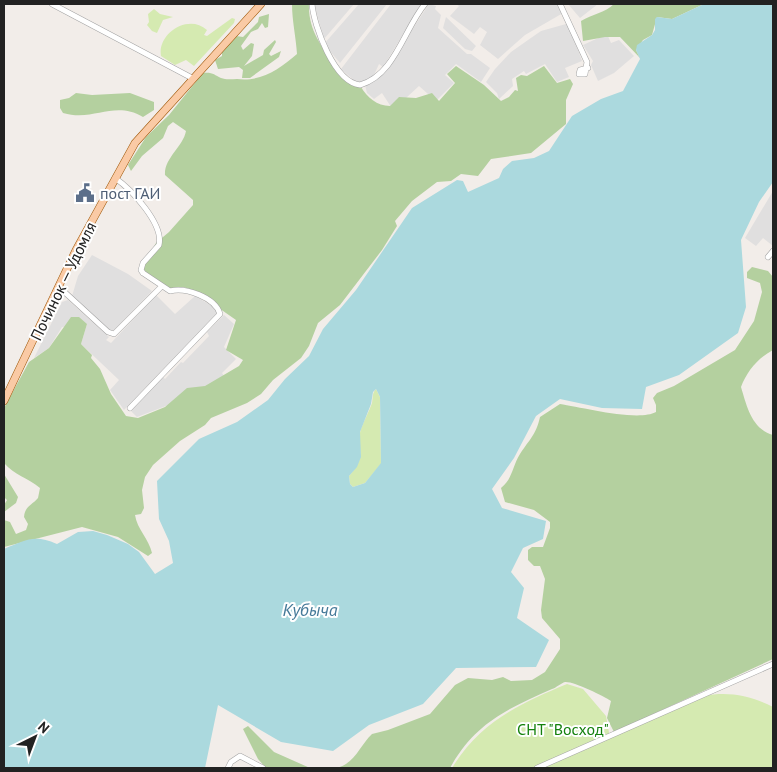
<svg xmlns="http://www.w3.org/2000/svg" width="777" height="772" font-family="'PT Sans',sans-serif">
	<style>
		.residential { fill: #e0dfdf }
		.grass { fill: #d5eab1 }
		.forest { fill: #b4d09f }
		.water { fill: #abd9de; fill-rule: evenodd }
		.lines { fill: none; stroke-linecap: round; stroke-linejoin: round }
		.minor-casing { stroke: #a3a3a3; stroke-width: 6 }
		.major-casing { stroke: #9c5403; stroke-width: 8 }
		.minor { stroke: #fff; stroke-width: 5 }
		.major { stroke: #facaa5; stroke-width: 7 }
		.labels { text-anchor: middle; dominant-baseline: central; stroke-width: 4; stroke-linejoin: round; paint-order: stroke }
		.service-label { font-size: 16px; fill: #4e5e75; stroke: #fff; text-anchor: start }
		.street-label { font-size: 16px; fill: #222; stroke: #fff }
		.park-label { font-size: 16px; fill: #15810e; stroke: #fff }
		.water-label { font-size: 18px; font-style: italic; fill: #467a99; stroke: #fff }
	</style>
	<rect width="100%" height="100%" fill="#f2ede9"/>
	<path class="residential" d="M314,4H354L324,39Z
		M359,4H387L340,63L324,44Z
		M391,4H422L383,67L379,64L374,75L363,82H356L341,69Z
		M429,4L436,6L435,9L441,15L438,28L467,54H471L490,68L481,82L456,64L445,75L454,83L436,101L419,86L393,110L382,93L374,99L367,93L365,85L389,65Z
		M456,4H557L563,13L525,35L498,59L480,45L487,32L480,27L474,34L450,16L459,6Z
		M568,4H598L580,18Z
		M446,17L476,46L472,51L465,49L443,28Z
		M566,24L569,25L582,61L565,68L569,77L557,82L545,64L526,74L524,71L512,79L513,86L499,99L497,93L486,82L495,69L511,52L528,40L541,31Z
		M607,34L611,43L619,40L634,56L614,73L598,81L591,65L593,61L583,45Z
		M773,191V246L763,238L756,246L745,238Z
		M92,255L128,274L152,291L114,330L110,331L72,296L78,276Z
		M156,295L175,314L195,296L212,306L217,313L124,410L110,390L119,380L81,344L87,324L62,327L49,348L34,358L62,302L68,300L109,337L106,340L111,343Z
		M224,315L234,324L224,347L236,359L222,373L224,376L213,388L137,417L131,411L163,377L165,379L181,362L183,363L209,336L207,332Z"/>
	<path class="grass" d="M154,9L160,14L173,17L163,20L157,33L152,31L147,25L149,22L148,14Z
		M232,18L235,19L234,23L194,66L186,60L175,65L161,56C157,34 188,13 207,30L204,35L207,36Z
		M376,389L380,397L381,464L365,483L353,487L350,484L349,476C370,451 354,451 361,429C364,420 369,412 372,403C373,398 372,393 376,389Z
		M567,684L583,689L606,716L610,738L704,696C729,691 751,696 773,707V768H452C480,722 519,704 567,684Z"/>
	<path class="forest" d="M292,4H309C308,29 321,46 335,65C343,76 346,84 361,87C367,97 377,106 390,106L399,97L416,98L432,93L439,101L455,83L447,74L456,66L484,85L501,101L509,97L515,90L518,91L516,78L521,75L527,76L544,66L557,83L570,79L573,84L566,100V124L531,153L491,159L478,176L461,174L451,181L437,182L412,201L395,221L397,226L382,250L340,305L318,323L309,346L301,358L273,380L261,394L247,403L211,418L205,425L180,441L153,465L145,477L142,490L144,508L141,514L135,515C137,529 149,539 152,553L148,556L118,537L82,527L4,547V520L10,522L16,534L26,530L28,524L24,517C25,506 31,506 38,498L40,488C28,478 14,475 4,463V408L29,362L49,348L71,317H79L87,324L81,344L92,355L91,358L100,369L111,394L126,416L138,418L165,407L187,388L205,386L239,366L243,360L226,350L236,320L193,290L183,287L168,289L144,273L142,268L156,243L169,232L193,205V200L165,175C164,158 183,147 186,131L173,122L168,126L163,138L142,156L131,171L128,165L146,137L169,115L203,73C213,72 214,75 221,78C226,80 232,79 237,79C262,82 279,69 297,54C296,37 292,21 292,4Z
		M614,4H704L672,19L657,17L652,35L643,40L636,50L640,58L620,37H605L583,41L581,21C592,14 605,13 614,4Z
		M269,14L268,27L265,28L262,23L258,29L251,32L241,46L243,50L251,43L254,44L252,56L244,66L263,55L264,50L275,40L276,42L269,54L271,56L281,51L279,57L250,78H242L243,70L239,67L218,69L215,60L222,56V52L236,36L243,37L258,22L259,17Z
		M76,93L92,95L130,93L154,102V110L143,117C114,100 94,122 63,113L60,108V100L69,98Z
		M752,267L768,271L773,277V350C758,358 747,371 741,387C747,407 752,429 773,435V659L614,732L607,718L611,701C604,696 573,681 565,682C561,683 556,688 552,689C507,709 475,723 450,768H336C355,764 360,745 372,734L388,730L430,714L455,685L468,678L492,680L503,677L511,681L532,680L545,672L560,649V639L542,618L541,610L545,579L540,566H534L528,560V550L532,547H543L550,528V522L534,510L505,502L501,488C513,478 512,467 520,454C529,440 536,435 540,417L560,404C581,407 638,422 656,412V405L653,398L657,393L674,386L735,350L754,321L762,292L760,283L747,278V272Z
		M4,474L18,497L16,503L4,512V505L7,500L4,497Z
		M248,726L274,752L310,768H266L258,759L243,729Z"/>
	<path class="water" d="M704,4H773V182L759,202L741,240L746,307L738,333L679,375L646,387L642,409L602,408L560,399L536,416L514,458L492,489L502,508L546,521L543,539L523,548L511,572L524,588L517,618L549,640L536,667L456,668L423,704L369,725L333,751L281,742L218,705L205,768H4V549C26,540 34,534 57,544L78,532L93,531L107,535L128,544L139,552L155,574L173,563L169,541L159,519L157,481L199,439L237,422L268,400L285,379L309,356L323,329L356,290L412,208L457,180L463,181L468,192L499,178L503,169L512,161L534,158L549,151L572,116L601,99L623,91L640,59L636,50L637,45L652,35L655,30V19L657,17L672,19ZM376,389L380,397L381,463L365,483L353,487L350,484L349,476L357,467L361,457L360,432L371,404L373,392Z"/>
	<g class="lines">
		<g class="minor-casing">
			<path id="minor" d="M52,4L192,78
				M312,4C314,26 334,82 360,85C395,75 404,29 425,4
				M560,4L587,62L585,74H579L580,70L588,68
				M115,178C131,189 164,224 159,245L143,263L141,270L143,273L170,291C185,287 215,297 220,314L130,408
				M768,257L773,251
				M59,287L108,332L114,334L162,286
				M228,768L231,762L240,756L263,768
				M537,768L773,664"/>
		</g>
		<g class="major-casing">
			<path id="major" d="M4,401L76,250L135,143L261,4"/>
		</g>
		<use href="#minor" class="minor"/>
		<use href="#major" class="major"/>
	</g>
	<defs>
		<g id="civic-bare" transform="scale(1.5)"><path d="M-.6-6.5H3V-4.5H.6V-3L4-1V1h2V6H-6V1h2V-1L-.6-3ZM-1.2 2.5V6h2.4V2.5Z" fill="#5c6f8a" stroke="#fff" stroke-width="2.5" paint-order="stroke"/></g>
	</defs>
	<g fill-rule="evenodd">
		<use href="#civic-bare" x="85" y="193"/>
	</g>
	<g class="labels">
		<g class="service-label">
			<text x="100" y="193">пост ГАИ</text>
		</g>
		<g class="street-label">
			<text transform="translate(63 281) rotate(-64)">Починок — Удомля</text>
		</g>
		<g class="park-label">
			<text x="563" y="729">СНТ "Восход"</text>
		</g>
		<g class="water-label">
			<text x="310" y="609">Кубыча</text>
		</g>
	</g>
	<rect width="777" height="772" fill="none" stroke="#222222" stroke-width="10"/>
	<g transform="translate(35 737) rotate(42)" stroke="#ffffff" stroke-width="4" paint-order="stroke">
	<path d="M0-4L9 19L0 12L-9 19Z" fill="#222222"/>
	<text y="-8" font-size="14" font-weight="bold" text-anchor="middle" fill="#222222">N</text>
	</g>
</svg>
